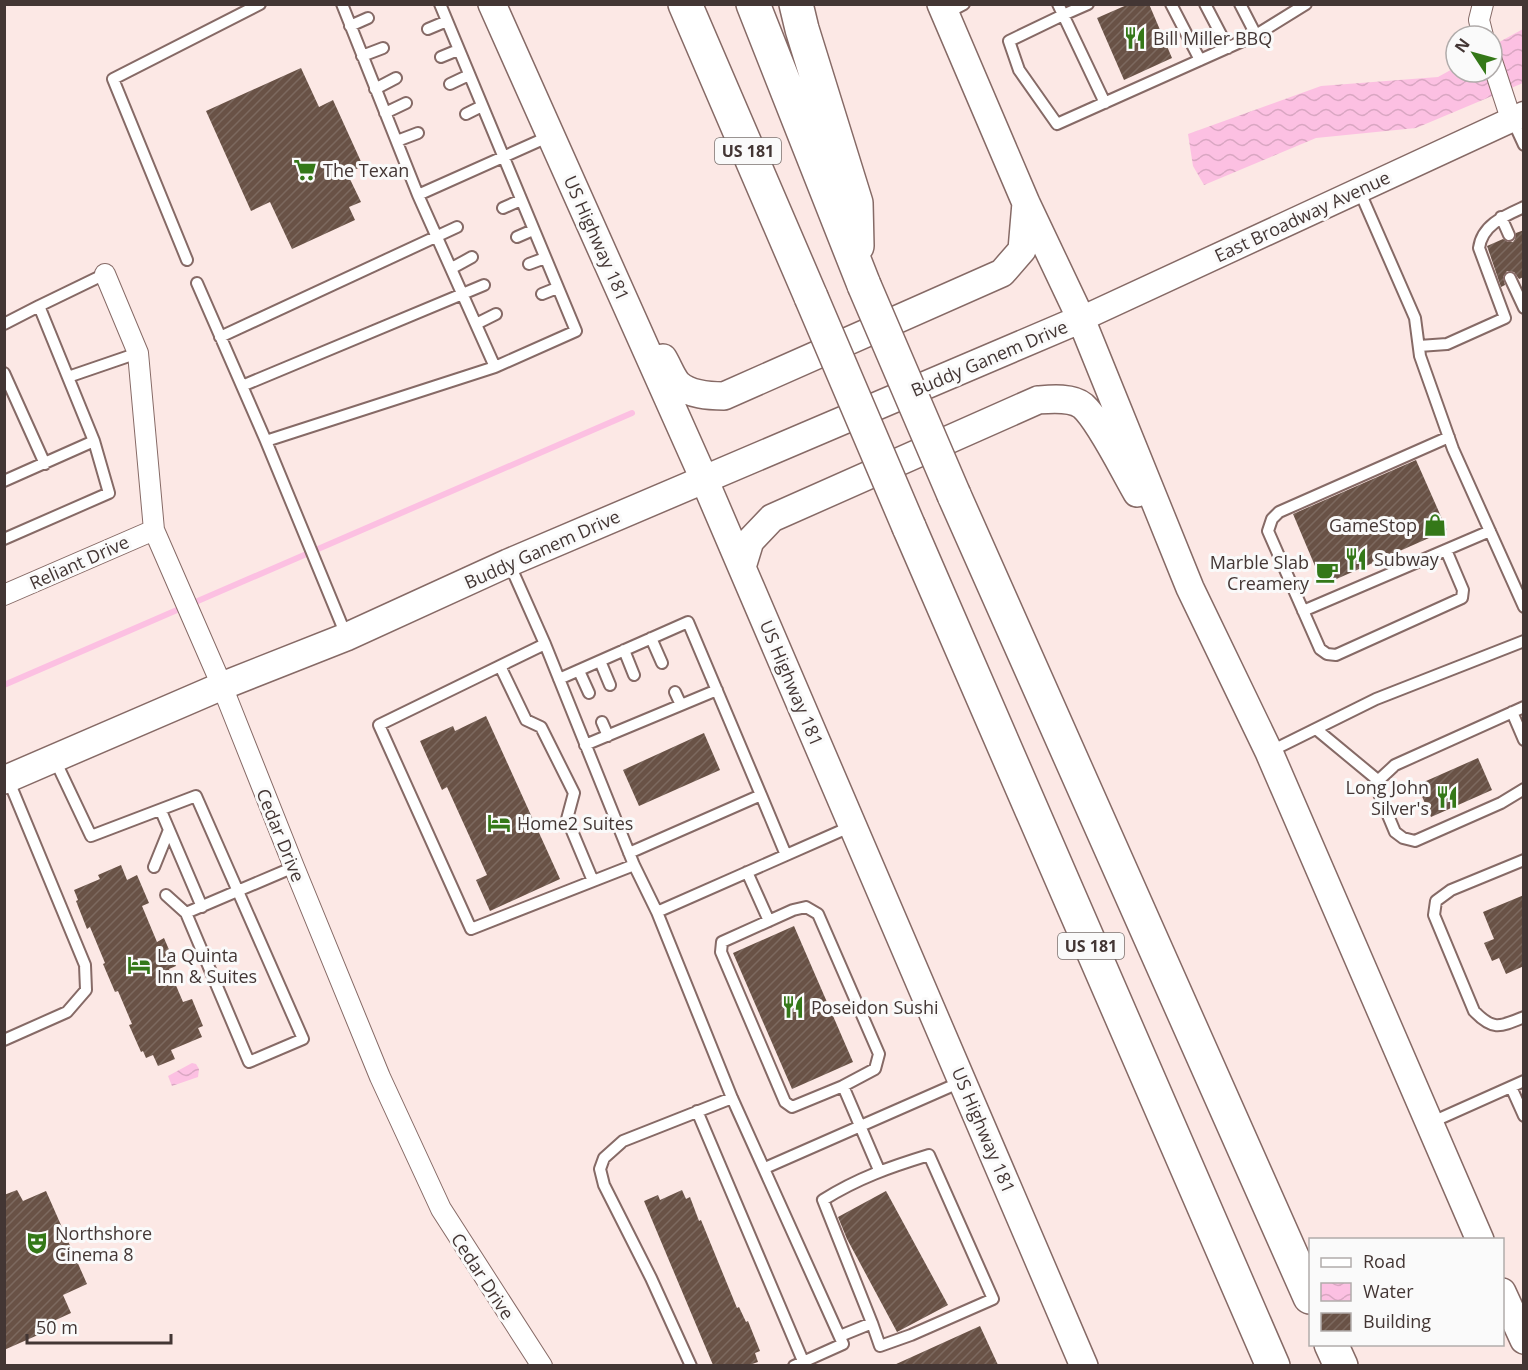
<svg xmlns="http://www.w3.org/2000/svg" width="1528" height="1370" font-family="'Open Sans',sans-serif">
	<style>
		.water { fill: url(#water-waves) }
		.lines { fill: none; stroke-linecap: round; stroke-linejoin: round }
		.stream { stroke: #fcc0e2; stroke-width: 6 }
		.building { fill: url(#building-hatch) }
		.service-casing { stroke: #866a66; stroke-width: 14 }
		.minor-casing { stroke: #866a66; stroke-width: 22 }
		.tertiary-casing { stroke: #866a66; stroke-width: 27 }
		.secondary-casing { stroke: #866a66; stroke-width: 30 }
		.motorway-casing { stroke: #866a66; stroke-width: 36 }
		.service { stroke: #fff; stroke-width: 10 }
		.minor { stroke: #fff; stroke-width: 20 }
		.tertiary { stroke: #fff; stroke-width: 24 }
		.secondary { stroke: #fff; stroke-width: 27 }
		.motorway { stroke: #fff; stroke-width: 33 }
		.motorway-bridge-casing { stroke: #866a66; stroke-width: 36; stroke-linecap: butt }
		.motorway-bridge { stroke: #fff; stroke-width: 33 }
		.labels { text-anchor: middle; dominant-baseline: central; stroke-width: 6; stroke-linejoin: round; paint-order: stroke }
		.shield { fill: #fafafa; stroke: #7a716f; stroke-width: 1.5 }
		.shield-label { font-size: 16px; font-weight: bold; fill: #433634 }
		.poi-label { font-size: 18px; fill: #433634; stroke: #fafafa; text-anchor: start }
		.street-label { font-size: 18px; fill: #433634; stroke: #fafafa }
	</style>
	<defs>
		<pattern id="water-waves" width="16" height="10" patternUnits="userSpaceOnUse" patternTransform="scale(1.5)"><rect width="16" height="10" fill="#fcc0e2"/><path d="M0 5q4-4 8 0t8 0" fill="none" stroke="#d9a6c2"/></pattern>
		<pattern id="building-hatch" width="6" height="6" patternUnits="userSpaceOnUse" patternTransform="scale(1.5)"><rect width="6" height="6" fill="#695246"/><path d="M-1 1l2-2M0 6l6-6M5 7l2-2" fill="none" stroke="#7c695f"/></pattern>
	</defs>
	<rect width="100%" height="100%" fill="#fce8e5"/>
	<path class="water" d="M1523,29V83L1416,128L1316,138L1204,185L1193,166L1188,134L1321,86L1438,77L1456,67V72H1492V46Z
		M192,1063L196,1064L199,1069L198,1077L172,1086L168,1076Z"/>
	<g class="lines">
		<path class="stream" d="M4,685L632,413"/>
	</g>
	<path class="building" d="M1129,4H1149L1172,58L1124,80L1097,18Z
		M301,68L319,107L333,100L363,166L347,173L361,202L349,207L355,220L292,249L270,202L251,211L206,111Z
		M1524,230V277L1519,279L1514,272L1507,271L1503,277L1505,285L1501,287L1487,246L1503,239L1508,242H1513L1515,239L1516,233Z
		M1416,460L1447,530L1323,585L1293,514Z
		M486,716L560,879L490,911L476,880L487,875L447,787L442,790L420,741L453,726L455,731Z
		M704,733L720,770L639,806L623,770Z
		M1478,758L1492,790L1431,817L1417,785Z
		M121,865L127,880L137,875L149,903L142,906L157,942L164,938L176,966L169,969L183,1002L192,999L203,1026L198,1028L202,1037L171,1050L175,1059L158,1066L153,1055L146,1058L143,1051L141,1052L129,1025L132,1024L118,991L115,992L103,964L105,963L90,927L87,929L76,901L78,900L74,890L100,879L98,875Z
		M1524,895V966L1506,974L1499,958L1492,961L1484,943L1494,939L1483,912Z
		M794,926L853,1062L792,1089L733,953Z
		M17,1190L23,1201L46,1191L87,1284L63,1295L71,1313L47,1324V1331L4,1350V1195Z
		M682,1190L686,1199L690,1197L699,1221L701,1220L737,1308L739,1307L746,1322L748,1321L760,1351L755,1353L758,1362L749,1365H713L644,1201L658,1195L660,1200Z
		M886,1191L948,1305L897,1332L847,1239L838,1217Z
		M980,1326L998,1365H894Z"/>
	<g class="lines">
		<g class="service-casing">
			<path id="service" d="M342,4L418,195L550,136
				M1058,4L1105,103
				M1088,4L1063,15L1009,41L1019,70L1057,124L1256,35L1306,4
				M1171,4L1200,60
				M1205,4L1228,48
				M1240,4L1256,35
				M945,14L964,4
				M350,26L368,18
				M428,29L447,21
				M362,56L383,48
				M441,57L458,50
				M450,84L469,75
				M375,89L396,78
				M385,113L406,103
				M466,114L482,106
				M1512,119L1524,145
				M397,141L418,133
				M1359,190L1415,318L1420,356L1453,449L1524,607
				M418,195L495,367L576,331L440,4
				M503,208L521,200
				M1501,217L1509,235
				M517,237L533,230
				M187,260L113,79L260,4
				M529,264L545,258
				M452,268L472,257
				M1510,278L1524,308
				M197,283L266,441L495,367
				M542,294L557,288
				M39,306L105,274
				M4,324L39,306L94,441L4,481
				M476,324L496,314
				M220,337L457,227
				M1419,346L1447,344L1505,318L1479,248C1482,225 1504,216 1524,207
				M4,373L45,464
				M68,377L138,353
				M242,386L484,285
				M266,441L346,635
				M4,539L109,493L94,441
				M1446,550L1463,590L1462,598L1336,655L1327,654L1320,649L1268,531L1272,519L1279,512L1449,437
				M509,563L545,644L634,865L657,912L852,826
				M1303,611L1490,531
				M651,638L662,663
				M545,644L379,725L471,929L634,865
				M624,650L634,675
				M600,661L610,685
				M500,666L526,720L541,727L574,793L567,819L593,881
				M579,671L589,693
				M559,679L688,622L761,795L629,853
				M675,692L681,705
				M1524,707L1395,765L1381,778L1377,789L1395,832L1403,838L1415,841L1501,803L1524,789
				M1512,712L1524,740
				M602,722L608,736
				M1316,729L1380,782
				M585,745L717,690
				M1269,752L1376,699L1524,641
				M55,760L91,836L196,796L303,1039L249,1062L186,913L166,895
				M761,795L786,855
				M161,811L202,907
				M1524,860L1451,890L1436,901L1434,915L1474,1011C1493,1031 1500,1027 1524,1017
				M154,867L169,830
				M747,872L769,921
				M657,912L732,1098L843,1344L794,1366
				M186,913L294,867
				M4,1040L67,1012L86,990L85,965L8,779
				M843,1086L792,1107L785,1102L721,952L722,942L793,910L806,907L818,914L879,1054L875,1069L843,1086L879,1170
				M1511,1087L1524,1116
				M697,1111L803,1361
				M1430,1123L1524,1081
				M765,1168L963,1081
				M840,1336L872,1323L880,1346L911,1335L993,1299L929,1155C890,1167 858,1178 823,1200L872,1323
				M691,1366L651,1278L604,1185L600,1169L604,1158L623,1141L732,1098"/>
		</g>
		<g class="minor-casing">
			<path id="minor" d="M1483,36L1479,20L1483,4
				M1492,61L1511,119
				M105,274L138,353L154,530L222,686L294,867L380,1077L441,1209L542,1366
				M4,595L154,530"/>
		</g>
		<g class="tertiary-casing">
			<path id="tertiary" d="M1081,319L1524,114"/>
		</g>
		<g class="secondary-casing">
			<path id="secondary" d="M492,4L704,479L1084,1366
				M941,4L1026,203L1081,319L1190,588L1269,752L1480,1240
				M663,358C668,366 672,378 678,384C690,395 709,396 724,396L1002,273L1022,250L1026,203
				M742,567L750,541L772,518L1038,400C1051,399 1072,397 1083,406C1100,421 1124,471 1137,493
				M4,780L222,686L346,637L508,563L1081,319
				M1502,1292L1524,1340"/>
		</g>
		<g class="motorway-casing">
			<path id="motorway" d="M685,4L811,297
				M753,4L864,285
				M796,4L802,29L856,203L857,246
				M954,495L1310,1297
				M909,527L1273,1366
				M1331,1344L1341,1366"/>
		</g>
		<use href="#service" class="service"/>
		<use href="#minor" class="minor"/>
		<use href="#tertiary" class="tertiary"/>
		<use href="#secondary" class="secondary"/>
		<use href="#motorway" class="motorway"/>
		<g class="motorway-bridge-casing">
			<path id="motorway-bridge" d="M864,285L954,495
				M811,297L909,527"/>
		</g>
		<use href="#motorway-bridge" class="motorway-bridge"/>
	</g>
	<defs>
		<g id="restaurant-bare" transform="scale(1.8)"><path d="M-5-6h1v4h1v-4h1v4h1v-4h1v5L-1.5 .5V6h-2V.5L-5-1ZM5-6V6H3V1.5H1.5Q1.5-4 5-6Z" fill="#347818" stroke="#fafafa" stroke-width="2.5" paint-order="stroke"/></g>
		<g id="supermarket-bare" transform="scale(1.8)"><path d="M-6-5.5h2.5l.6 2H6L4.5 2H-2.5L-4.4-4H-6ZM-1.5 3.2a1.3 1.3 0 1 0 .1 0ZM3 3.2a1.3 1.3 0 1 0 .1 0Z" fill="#347818" stroke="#fafafa" stroke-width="2.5" paint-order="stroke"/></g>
		<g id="shop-bare" transform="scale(1.8)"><path d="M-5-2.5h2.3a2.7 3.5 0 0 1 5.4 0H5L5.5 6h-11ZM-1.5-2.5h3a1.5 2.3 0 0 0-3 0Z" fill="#347818" stroke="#fafafa" stroke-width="2.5" paint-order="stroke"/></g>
		<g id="cafe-bare" transform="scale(1.8)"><path d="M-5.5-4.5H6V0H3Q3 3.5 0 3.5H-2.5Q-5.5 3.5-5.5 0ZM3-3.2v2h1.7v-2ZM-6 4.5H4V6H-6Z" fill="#347818" stroke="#fafafa" stroke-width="2.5" paint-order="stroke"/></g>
		<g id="hotel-bare" transform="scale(1.8)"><path d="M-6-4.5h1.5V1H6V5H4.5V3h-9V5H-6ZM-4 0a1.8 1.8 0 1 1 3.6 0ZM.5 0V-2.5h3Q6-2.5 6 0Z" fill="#347818" stroke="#fafafa" stroke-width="2.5" paint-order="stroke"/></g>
		<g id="theatre-bare" transform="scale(1.8)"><path d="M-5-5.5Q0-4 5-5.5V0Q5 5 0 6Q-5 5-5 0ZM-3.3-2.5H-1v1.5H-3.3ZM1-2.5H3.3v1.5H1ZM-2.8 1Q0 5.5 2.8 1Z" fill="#347818" stroke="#fafafa" stroke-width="2.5" paint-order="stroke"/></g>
	</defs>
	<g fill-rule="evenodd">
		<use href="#restaurant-bare" x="1135" y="38"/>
		<use href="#supermarket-bare" x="305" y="170"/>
		<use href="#shop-bare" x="1435" y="525"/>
		<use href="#restaurant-bare" x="1356" y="559"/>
		<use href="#cafe-bare" x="1327" y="572"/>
		<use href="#restaurant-bare" x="1447" y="797"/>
		<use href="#hotel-bare" x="499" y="823"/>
		<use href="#hotel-bare" x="139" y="965"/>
		<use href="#restaurant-bare" x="793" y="1007"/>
		<use href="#theatre-bare" x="37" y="1243"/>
	</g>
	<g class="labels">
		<g class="shield">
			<rect x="715" y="138" width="66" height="26" rx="4.5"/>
			<rect x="1058" y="933" width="66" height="26" rx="4.5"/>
		</g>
		<g class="shield-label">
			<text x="748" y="151">US 181</text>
			<text x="1091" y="946">US 181</text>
		</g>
		<g class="poi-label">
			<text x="1153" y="38">Bill Miller BBQ</text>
			<text x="323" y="170">The Texan</text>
			<text x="1417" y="525" text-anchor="end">GameStop</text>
			<text x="1374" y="559">Subway</text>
			<text x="1309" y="562" text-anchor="end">Marble Slab<tspan x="1309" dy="21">Creamery</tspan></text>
			<text x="1429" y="787" text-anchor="end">Long John<tspan x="1429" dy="21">Silver's</tspan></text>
			<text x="517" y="823">Home2 Suites</text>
			<text x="157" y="955">La Quinta<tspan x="157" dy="21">Inn &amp; Suites</tspan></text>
			<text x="811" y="1007">Poseidon Sushi</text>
			<text x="55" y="1233">Northshore<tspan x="55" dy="21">Cinema 8</tspan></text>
		</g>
		<g class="street-label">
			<text transform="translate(1302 216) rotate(-25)">East Broadway Avenue</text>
			<text transform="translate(597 238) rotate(66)">US Highway 181</text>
			<text transform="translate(989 358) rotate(-23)">Buddy Ganem Drive</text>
			<text transform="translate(542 549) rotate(-24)">Buddy Ganem Drive</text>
			<text transform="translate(79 562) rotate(-24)">Reliant Drive</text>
			<text transform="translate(792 683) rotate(67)">US Highway 181</text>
			<text transform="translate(281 835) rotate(68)">Cedar Drive</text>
			<text transform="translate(984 1130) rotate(67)">US Highway 181</text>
			<text transform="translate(483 1276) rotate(57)">Cedar Drive</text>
		</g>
	</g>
	<rect width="1528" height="1370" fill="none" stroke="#433634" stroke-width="12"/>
	<rect x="1309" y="1238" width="195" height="108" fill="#fafafa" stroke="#b1acab" stroke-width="1.5"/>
	<rect x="1321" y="1258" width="30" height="9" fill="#ffffff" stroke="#b1acab" stroke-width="1.5"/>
	<text x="1363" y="1268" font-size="18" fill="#433634">Road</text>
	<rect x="1321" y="1283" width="30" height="18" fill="url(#water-waves)" stroke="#b1acab" stroke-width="1.5"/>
	<text x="1363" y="1298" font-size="18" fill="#433634">Water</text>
	<rect x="1321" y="1313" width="30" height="18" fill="url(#building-hatch)" stroke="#b1acab" stroke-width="1.5"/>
	<text x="1363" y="1328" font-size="18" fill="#433634">Building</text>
	<g transform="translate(1474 54) rotate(306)"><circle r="28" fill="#fafafa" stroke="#b1acab" stroke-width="1.5"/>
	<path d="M0-4.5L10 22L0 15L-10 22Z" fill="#347818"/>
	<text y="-9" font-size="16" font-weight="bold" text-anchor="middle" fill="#433634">N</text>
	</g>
	<path d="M27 1334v9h144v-9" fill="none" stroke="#433634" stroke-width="3"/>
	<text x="36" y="1334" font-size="18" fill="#433634" stroke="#fafafa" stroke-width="4.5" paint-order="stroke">50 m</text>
</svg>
